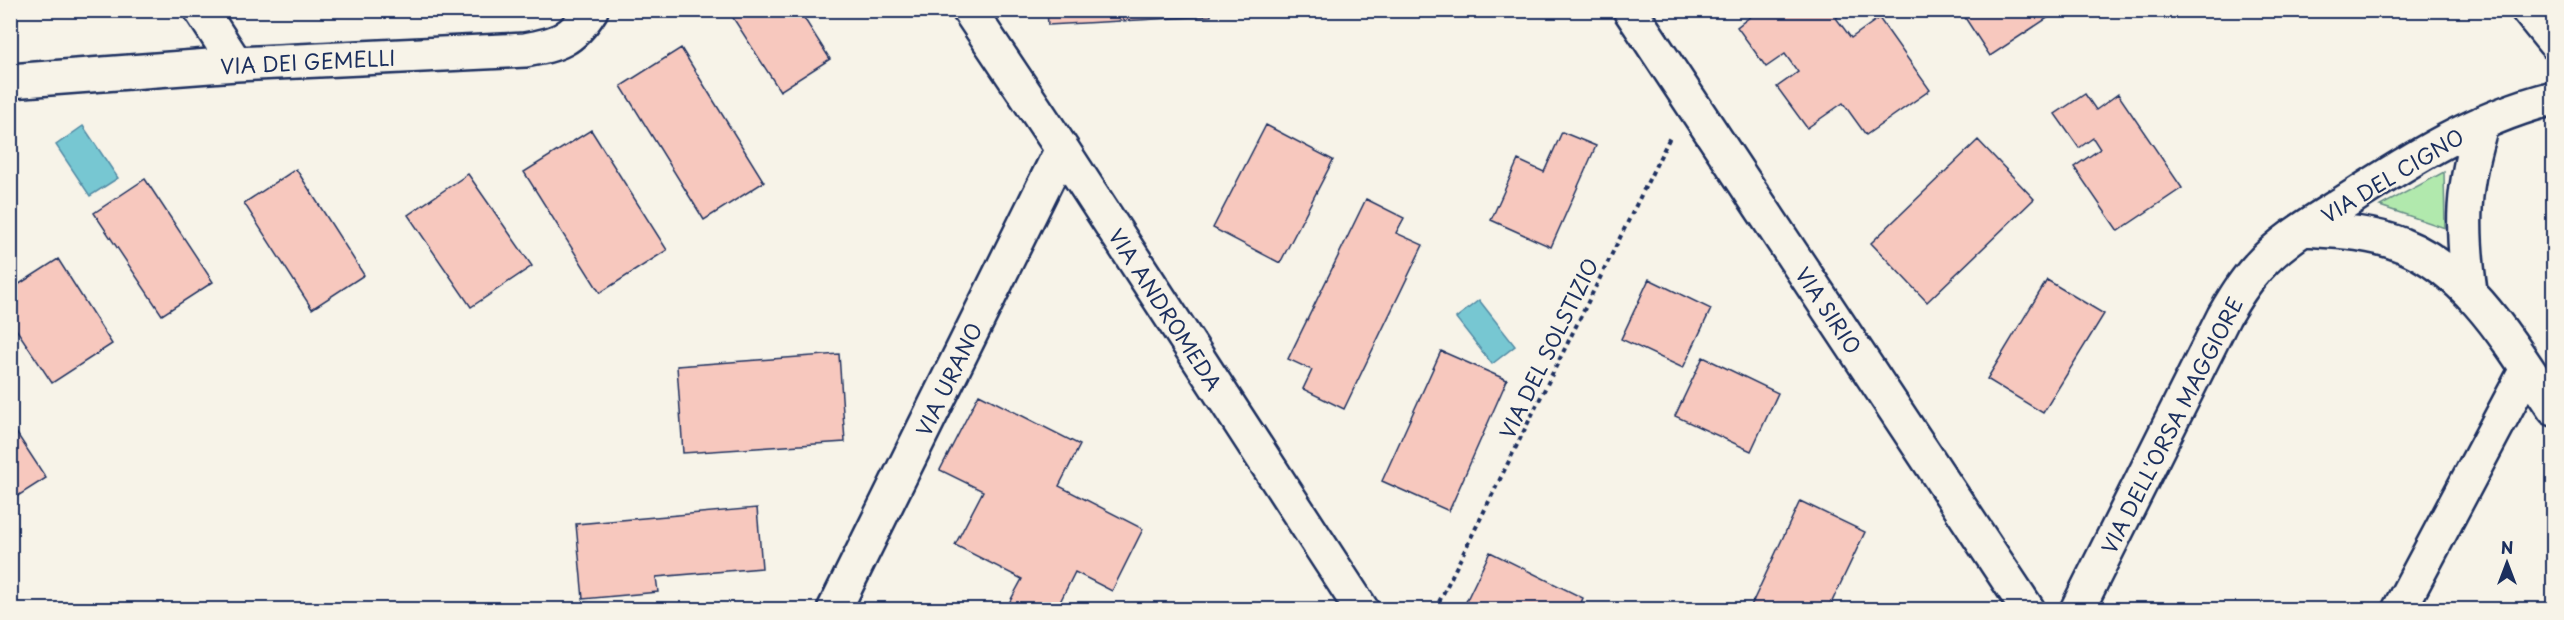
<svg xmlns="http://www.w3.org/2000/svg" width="2564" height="620" font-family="'Playpen Sans',sans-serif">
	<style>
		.green { fill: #b1e9ad; stroke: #668c86; stroke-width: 1.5 }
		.water { fill: #77c7d2; stroke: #528aa4; stroke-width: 1.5 }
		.building { fill: #f7c8be; stroke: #1b2f5e; stroke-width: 1.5 }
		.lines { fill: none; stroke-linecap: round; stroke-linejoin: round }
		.minor-casing { stroke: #1b2f5e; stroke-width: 38 }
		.path { stroke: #1b2f5e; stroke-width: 4; stroke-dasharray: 4.5 4.5; stroke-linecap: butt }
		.minor { stroke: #f7f3e8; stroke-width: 33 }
		.labels { text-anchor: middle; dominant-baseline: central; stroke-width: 4.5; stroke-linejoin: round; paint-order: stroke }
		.street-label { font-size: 21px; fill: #1b2f5e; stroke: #f7f3e8 }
	</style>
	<rect width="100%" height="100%" fill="#f7f3e8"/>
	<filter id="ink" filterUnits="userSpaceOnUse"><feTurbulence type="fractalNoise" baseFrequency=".0167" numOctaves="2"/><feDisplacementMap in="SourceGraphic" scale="12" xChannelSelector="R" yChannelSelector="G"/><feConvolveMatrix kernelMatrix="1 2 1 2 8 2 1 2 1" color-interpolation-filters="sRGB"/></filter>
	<g filter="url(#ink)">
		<path class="green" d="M2444,172L2445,228L2380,206Z"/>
		<path class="water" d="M83,126L118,178L90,196L56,145Z
			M1479,300L1515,346L1492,364L1456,318Z"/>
		<path class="building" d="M728,10H799L830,59L780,91Z
			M1047,10H1211V16L1048,25Z
			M1759,10H1846L1836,18L1851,38L1879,18L1930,90L1866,135L1843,103L1807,128L1777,87L1798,72L1785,54L1766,67L1737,27Z
			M1960,10H2053L2055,13L1990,56Z
			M681,48L764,182L704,220L621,86Z
			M2085,94L2096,110L2118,94L2182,188L2118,231L2074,167L2100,149L2093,138L2079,148L2055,114Z
			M1266,125L1333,160L1280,263L1213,228Z
			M591,130L667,250L600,293L524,172Z
			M1562,132L1596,146L1551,247L1491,220L1518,160L1544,172Z
			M1978,140L2034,199L1927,302L1871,243Z
			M296,169L364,275L312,309L244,203Z
			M468,174L532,266L471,307L408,215Z
			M145,179L213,282L162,315L94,213Z
			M1366,199L1404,218L1396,233L1423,245L1344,409L1303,389L1312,370L1288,359Z
			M58,259L112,344L52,383L10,320V290Z
			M1649,279L1711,309L1683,368L1621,339Z
			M2047,280L2104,314L2043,413L1987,379Z
			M1441,351L1507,380L1449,511L1382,481Z
			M839,354L845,442L683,453L677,366Z
			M1703,357L1778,393L1751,451L1675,416Z
			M979,394L1080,445L1059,486L1143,529L1112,591L1075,572L1056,610H1016L1008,605L1022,579L955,545L983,491L940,470Z
			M10,423L46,478L10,501Z
			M1800,501L1865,532L1828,610H1749Z
			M757,508L762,568L656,577L658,592L583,599L576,524Z
			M1490,552L1583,598L1578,610H1462Z"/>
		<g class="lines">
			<g class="minor-casing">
				<path id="minor" d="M201,10L236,64
					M969,10L1062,149L1362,610
					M1630,10L2028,610
					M2528,10L2554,42
					M10,81L236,64L525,50C559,44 572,40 591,10
					M2303,229C2336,231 2371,232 2402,245C2471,272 2514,350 2554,409
					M2470,291C2461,226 2462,186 2482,123
					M834,610L1062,149
					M2077,610L2224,316C2234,299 2244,282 2258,267C2282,240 2315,221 2345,202C2411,159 2477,117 2554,98
					M2399,610L2527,369"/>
			</g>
			<path class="path" d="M1435,610L1670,137"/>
			<use href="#minor" class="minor"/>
		</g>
	</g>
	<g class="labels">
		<g class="street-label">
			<text transform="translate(308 61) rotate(-3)">VIA DEI GEMELLI</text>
			<text transform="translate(2392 175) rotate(-31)">VIA DEL CIGNO</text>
			<text transform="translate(1166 309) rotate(57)">VIA ANDROMEDA</text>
			<text transform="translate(1829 310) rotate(56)">VIA SIRIO</text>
			<text transform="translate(1548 348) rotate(-64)">VIA DEL SOLSTIZIO</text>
			<text transform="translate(948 379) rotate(-64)">VIA URANO</text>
			<text transform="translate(2171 425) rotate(-63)">VIA DELL'ORSA MAGGIORE</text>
		</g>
	</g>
	<rect width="2564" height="620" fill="none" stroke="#f7f3e8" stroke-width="36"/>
	<rect x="18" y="18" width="2528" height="584" fill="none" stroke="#1b2f5e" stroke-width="2" filter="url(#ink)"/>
	<g transform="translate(2507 563)" stroke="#f7f3e8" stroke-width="4.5" paint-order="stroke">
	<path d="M0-4.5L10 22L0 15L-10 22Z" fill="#1b2f5e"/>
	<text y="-9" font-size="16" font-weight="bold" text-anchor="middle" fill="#1b2f5e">N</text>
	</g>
</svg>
